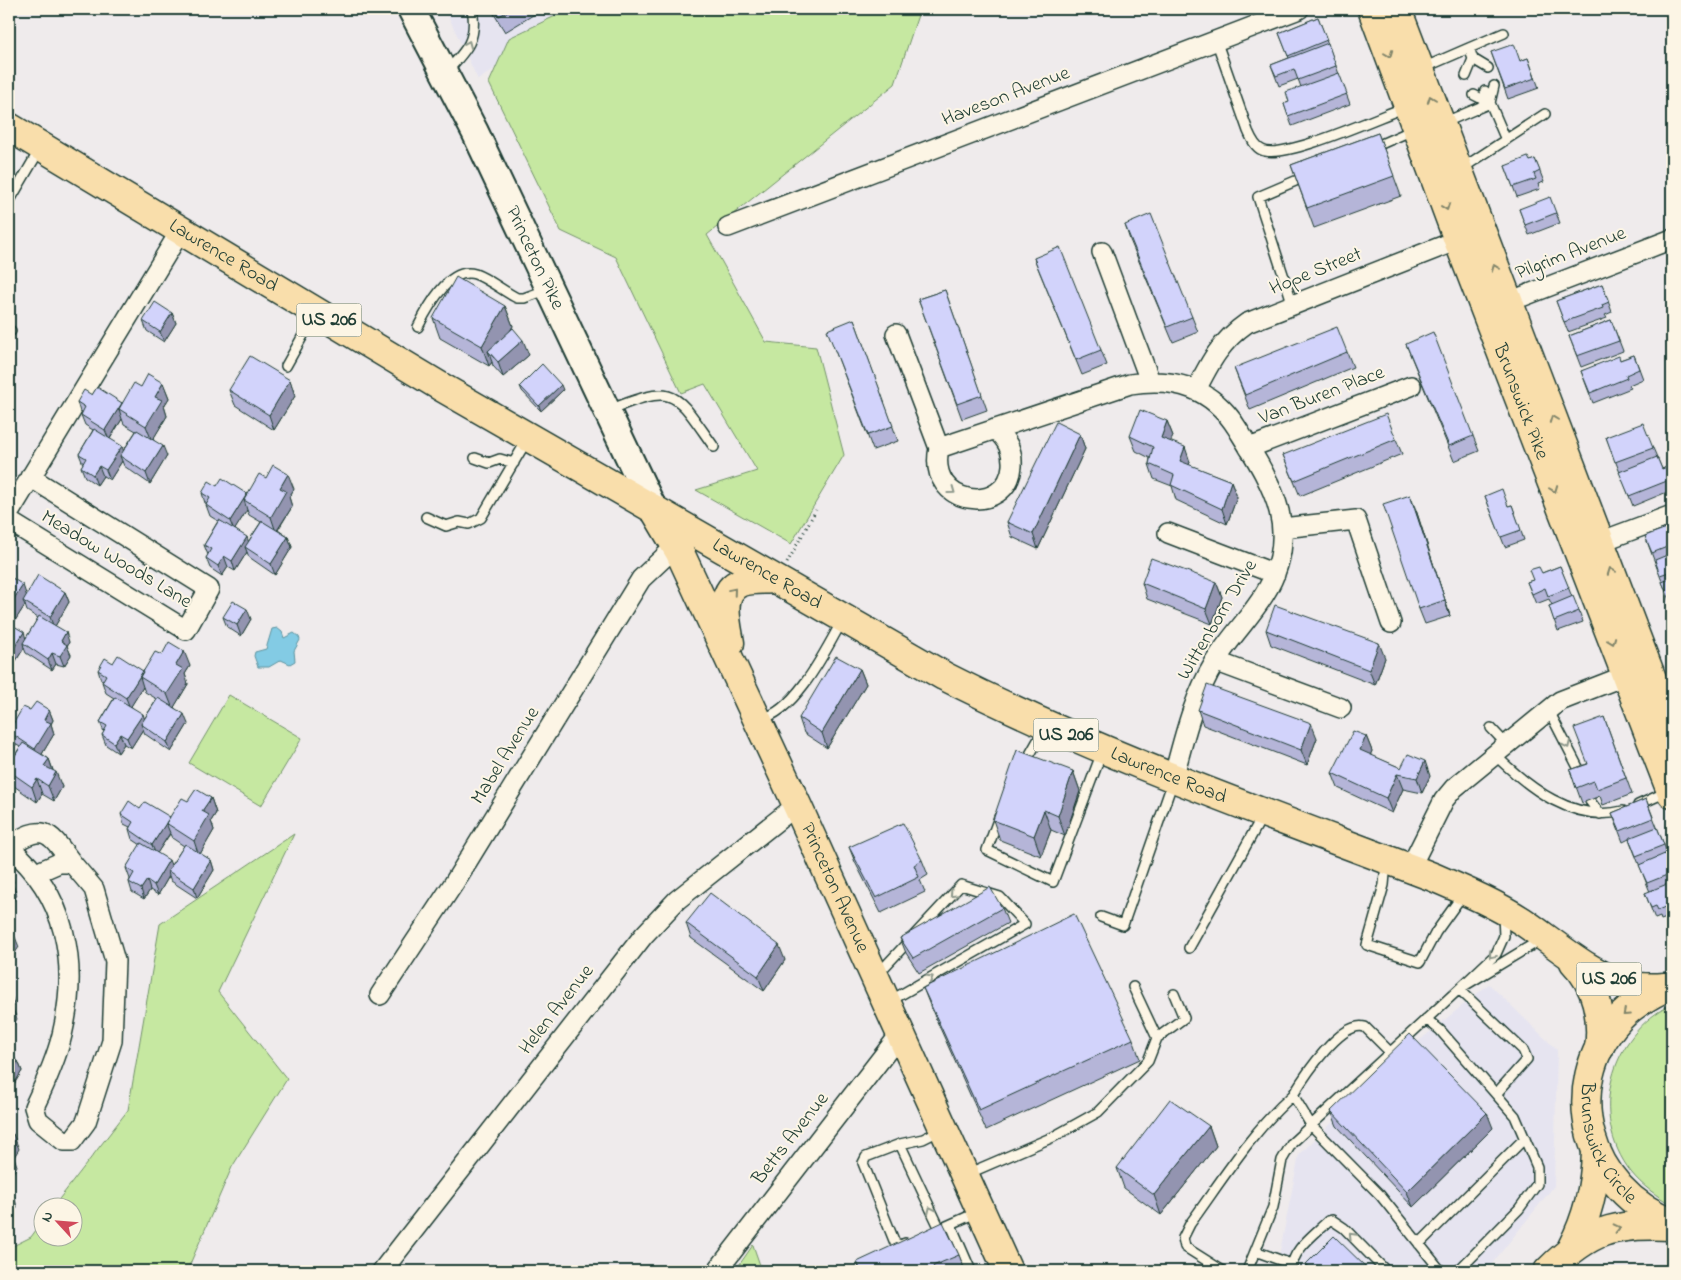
<svg xmlns="http://www.w3.org/2000/svg" width="1681" height="1280" font-family="'Indie Flower',sans-serif">
	<style>
		.built { fill: #e6e4f0 }
		.green { fill: #c6e8a1; stroke: #72926a }
		.water { fill: #83cbe4; stroke: #5b929e }
		.lines { fill: none; stroke-linecap: round; stroke-linejoin: round }
		.lane-casing { stroke: #1f3d34; stroke-width: 12 }
		.street-casing { stroke: #1f3d34; stroke-width: 22 }
		.secondary-casing { stroke: #1f3d34; stroke-width: 30 }
		.primary-casing { stroke: #1f3d34; stroke-width: 31 }
		.path { stroke: #1f3d34; stroke-width: 3; stroke-dasharray: 1 4; stroke-linecap: butt }
		.lane { stroke: #fcf5e5; stroke-width: 9 }
		.street { stroke: #fcf5e5; stroke-width: 19 }
		.secondary { stroke: #fcf5e5; stroke-width: 26 }
		.primary { stroke: #f9deab; stroke-width: 28 }
		.wall { fill: #b5b5d8; stroke: #1f3d34; fill-rule: evenodd }
		.shaded-wall { fill: #9394b0; stroke: #1f3d34 }
		.building { fill: #d2d3fb; stroke: #1f3d34 }
		.oneway { stroke: #8e998c }
		.oneway2 { stroke: #81856a }
		.labels { text-anchor: middle; dominant-baseline: central; stroke-width: 4; stroke-linejoin: round; paint-order: stroke }
		.shield { fill: #fcf5e5; stroke: #617469; stroke-width: 1 }
		.shield-label { font-size: 19px; font-weight: bold; fill: #1f3d34 }
		.street-label { font-size: 20px; fill: #1f3d34; stroke: #fcf5e5 }
	</style>
	<rect width="100%" height="100%" fill="#efebec"/>
	<filter id="ink" filterUnits="userSpaceOnUse"><feTurbulence type="fractalNoise" baseFrequency=".02" numOctaves="2"/><feDisplacementMap in="SourceGraphic" scale="10" xChannelSelector="R" yChannelSelector="G"/><feConvolveMatrix kernelMatrix="1 2 1 2 8 2 1 2 1" color-interpolation-filters="sRGB"/></filter>
	<g filter="url(#ink)">
		<path class="built" d="M445,9H582L478,80Z
			M1489,984L1557,1050L1554,1186L1486,1271H1276L1299,1155L1399,1057Z"/>
		<path class="green" d="M570,9H920L895,84L707,235L766,342L816,347L844,455L791,544L696,490L757,471L705,384L681,393L616,257L561,231L489,83L509,38Z
			M229,695L302,738L261,806L189,763Z
			M294,834L218,992L287,1079L232,1167L187,1271H9V1248L31,1237L42,1222V1238H72V1208L53,1207L128,1110L160,924Z
			M1672,1004V1205C1657,1196 1642,1186 1631,1172C1588,1116 1610,1034 1672,1004Z
			M753,1245L762,1271H735Z"/>
		<path class="water" d="M277,628L282,632L284,638L294,633L299,637L300,640L294,651L295,661L290,664L281,660L269,667H258L254,656L255,652L266,649L272,629Z"/>
		<g class="lines">
			<g class="lane-casing">
				<path id="lane" d="M1216,40L1248,131C1251,138 1255,147 1262,150C1283,161 1380,116 1406,107
					M1469,48L1504,33
					M1423,68L1469,48L1473,59L1488,68
					M446,72C466,51 478,39 472,9
					M1466,76L1473,59
					M1485,91L1506,140
					M1474,95L1490,103
					M1443,123L1490,103L1494,86
					M1372,148L1415,129
					M1461,169L1545,114
					M9,202L40,149
					M1293,305L1258,197L1307,176
					M418,327C427,309 449,266 475,274C489,279 503,291 517,298H524L546,290
					M9,329L11,331
					M286,366L315,314
					M609,410C677,383 674,391 714,447
					M475,458L489,463L500,459L514,463
					M426,517L446,526L459,522L469,524L481,518L527,440
					M1549,711L1583,777
					M760,719C795,713 826,650 842,621
					M1491,728L1507,745
					M1495,755C1529,788 1573,823 1623,811
					M1024,765L1046,726
					M1590,801L1600,814
					M1638,805L1669,791
					M999,817L987,850L1053,882L1102,752
					M1386,863L1384,885L1367,945L1420,962L1436,932L1464,893
					M1503,916L1504,936L1496,954L1459,989L1542,939
					M1101,917L1123,925L1173,781
					M1189,948L1263,815
					M877,975L961,885L1000,897L1025,924L888,1002
					M1133,987L1157,1038
					M1426,1019L1440,1030L1515,1116L1537,1167V1184L1519,1209L1458,1271
					M1390,1052L1365,1027C1341,1020 1304,1077 1293,1095L1311,1125L1380,1195L1441,1271
					M941,1130L923,1139L900,1144L940,1229L978,1212
					M900,1144L866,1157L863,1163L895,1243L901,1245L905,1243
					M967,1174L1053,1137L1098,1112L1148,1061L1157,1038L1184,1018L1174,994
					M951,1225L971,1271
					M1419,1244L1525,1138
					M1255,1251L1291,1264
					M1223,1271L1185,1247L1183,1238L1190,1224C1222,1180 1252,1131 1293,1095
					M1247,1271L1273,1207L1282,1160L1292,1143L1459,989L1523,1050L1527,1059L1496,1094
					M1292,1271C1290,1251 1315,1234 1328,1221L1332,1220L1344,1228L1386,1271"/>
			</g>
			<g class="street-casing">
				<path id="street" d="M728,227L1299,9
					M1102,252L1150,381
					M1498,306L1672,239
					M896,334L939,448
					M1196,390C1210,362 1221,341 1247,323L1468,236
					M939,448L1130,384C1176,377 1212,388 1237,428C1271,483 1304,531 1264,595C1250,618 1229,638 1215,662C1193,698 1184,738 1173,779
					M939,448C926,508 1008,516 1012,466C1013,450 1007,440 995,429
					M1249,448L1411,386
					M9,513L181,230
					M9,521L186,630L209,589L30,477
					M1282,528L1356,520L1391,623
					M1168,533L1275,574
					M1589,546L1672,515
					M1215,661L1341,708
					M9,846C45,822 49,832 72,863
					M9,847C67,895 79,964 62,1035C56,1060 45,1084 34,1107L38,1120L64,1141H72L86,1122L112,1041L115,961L94,889L72,863H59L36,873
					M1410,868L1444,800L1454,788L1560,701L1637,671
					M380,995L454,883L641,579L676,546
					M382,1271L644,935L677,900L797,805
					M717,1271L901,1033"/>
			</g>
			<g class="secondary-casing">
				<g id="secondary">
					<path id="s1" d="M411,9L475,132L653,508"/>
				</g>
			</g>
			<g class="primary-casing">
				<g id="primary">
					<path id="s2" d="M1372,9L1458,240L1672,794"/>
					<path d="M1397,9L1672,731"/>
					<path id="s3" d="M9,127L443,388L944,676C1102,756 1268,814 1433,877C1463,890 1494,903 1522,921C1552,941 1593,977 1627,985C1639,988 1652,988 1665,987"/>
					<path id="s4" d="M654,509L680,553L797,805L1008,1271"/>
					<path d="M730,643C727,624 717,590 742,582C751,579 764,580 774,579"/>
					<path d="M1574,962C1597,985 1603,1018 1599,1049"/>
					<path id="s5" d="M1666,987C1649,995 1632,1005 1619,1019C1557,1087 1588,1192 1672,1222"/>
					<path d="M1572,1247C1588,1217 1595,1186 1596,1152"/>
					<path d="M1548,1271C1590,1230 1612,1223 1671,1226"/>
				</g>
			</g>
			<path class="path" d="M787,563L816,510"/>
			<use href="#lane" class="lane"/>
			<use href="#street" class="street"/>
			<use href="#secondary" class="secondary"/>
			<use href="#primary" class="primary"/>
		</g>
		<path class="wall" d="M491,9H543L505,32Z
			M1318,17L1350,104L1292,126L1284,104L1289,102L1301,87L1298,79L1279,86L1271,65L1289,58L1279,33Z
			M1491,52L1520,61L1528,58L1539,88L1508,99Z
			M1378,133L1401,196L1314,228L1291,165Z
			M1535,159L1544,182L1538,184L1540,189L1517,197L1505,166L1530,161Z
			M1519,209L1556,213L1560,223L1529,235Z
			M1125,225L1192,317L1198,332L1173,342L1130,240Z
			M1034,258L1101,350L1107,365L1082,375L1040,273Z
			M1602,284L1612,312L1605,315L1607,318L1568,332L1556,301Z
			M945,290L987,410L962,419L918,299Z
			M505,306L513,326L509,332L529,355L503,377L493,366L492,362L489,366L440,338L433,318Z
			M172,313L176,323L164,342L147,331L143,321Z
			M854,319L898,441L873,450L833,345Z
			M1611,320L1623,351L1581,367L1569,336Z
			M1406,344L1473,436L1479,451L1454,461L1412,359Z
			M1347,352L1353,367L1250,410L1234,368Z
			M1634,355L1643,379L1629,385L1631,388L1593,403L1581,371L1620,360Z
			M290,380L295,396L274,430L235,405L229,390Z
			M163,383L169,398L164,406L167,416L153,439L167,456L150,484L124,466L122,461L110,480L103,476L97,485L85,477L81,467L83,464L79,454L93,430L85,425L81,415L82,413L80,412L77,402L92,395L122,403L141,387ZM122,419L124,424L136,431L123,451L110,439Z
			M520,386L563,390L541,411L522,391Z
			M1167,421L1173,436L1170,442L1190,462L1189,465L1231,481L1237,497L1227,524L1176,500L1172,486L1154,479L1149,464L1150,458L1136,451L1130,436Z
			M1080,434L1085,449L1038,549L1012,537L1007,522Z
			M1606,437L1653,448L1662,469L1672,465V490L1633,506Z
			M1396,439L1402,454L1300,496L1283,455Z
			M266,478L294,489L289,497L292,507L278,530L288,537L292,547L275,575L249,557L247,552L235,571L228,567L222,576L210,568L206,558L208,555L204,545L218,521L210,516L206,505L207,504L205,503L202,493L217,486L247,494ZM247,510L249,515L261,522L248,542L235,529Z
			M1485,496L1508,506L1512,505L1524,540L1505,547Z
			M1416,510L1450,616L1425,624L1419,609Z
			M1672,526V608L1645,536Z
			M1560,566L1572,597L1579,611L1583,622L1558,631L1549,606L1552,605L1549,599L1536,604L1527,582L1533,580L1542,573Z
			M9,576L27,595L65,592L69,602L55,626L69,642L67,646L71,655L64,666L56,664L52,670L26,653L24,648L12,667L9,664ZM25,605L27,611L38,618L26,638L12,625Z
			M1216,582L1222,597L1212,624L1147,599L1142,583Z
			M223,617L251,619L241,636L227,627Z
			M1266,630L1385,658L1375,685L1271,645Z
			M162,655L190,666L185,674L188,684L174,707L188,724L171,752L145,734L143,729L131,748L124,744L118,753L106,745L102,735L104,732L100,722L114,698L106,693L102,682L103,681L101,680L98,670L113,663L143,671ZM143,687L145,692L157,699L144,719L131,706Z
			M860,669L866,684L827,748L804,733L799,718Z
			M30,710H49L53,720L51,724L54,734L42,754L49,759L53,770L62,787L54,801L42,794L37,802L11,784L9,779V780V764L20,747L12,742L10,737L9,739V720L10,721L12,726Z
			M1198,710L1317,738L1307,765L1203,725Z
			M1604,717L1632,794L1603,805L1600,796L1582,803L1570,770L1587,764Z
			M1366,736L1372,751L1370,755L1401,768L1430,776L1422,793L1403,789L1392,813L1338,788L1332,773Z
			M1073,771L1080,791L1065,836L1051,830L1041,856L1000,840L993,820Z
			M211,798L216,813L211,821L214,830L200,854L211,860L214,870L197,898L171,881L169,876L158,895L150,890L144,899L132,892L129,882L130,879L126,868L141,845L132,839L129,829L130,827L124,824L121,814L140,809L170,817L188,801ZM170,834L172,838L184,846L171,865L157,853Z
			M1646,799L1672,865V916L1661,920L1660,917L1655,919L1645,893L1650,892L1629,839L1623,842L1612,813Z
			M849,847L922,860L928,875L920,880L925,892L881,913L855,862Z
			M1002,908L1008,923L919,973L906,953L900,938Z
			M686,923L785,960L764,991L691,938Z
			M923,988L1133,1039L1140,1059L986,1130L931,1008Z
			M9,1047L14,1058L18,1061L22,1071L14,1084L9,1081Z
			M1331,1111L1493,1128L1413,1207L1337,1126Z
			M1209,1126L1216,1146L1161,1215L1124,1188L1117,1168Z
			M959,1255L965,1271H860L857,1262Z
			M1306,1264L1370,1271H1309Z"/>
		<path class="shaded-wall" d="M505,306L513,326L494,358L488,351L492,362L489,366L482,346Z
			M172,313L176,323L164,342L160,332Z
			M523,340L529,355L503,377L498,362Z
			M290,380L295,396L274,430L269,415Z
			M163,383L169,398L164,406L167,416L152,441L146,426L155,397Z
			M561,385L563,390L541,411L539,406Z
			M122,403L119,409L122,419L109,440L105,430Z
			M1167,421L1173,436L1166,453L1161,438Z
			M1080,434L1085,449L1038,549L1033,534Z
			M122,446L125,456H120L122,461L110,480L106,470Z
			M163,446L167,456L150,484L146,473Z
			M1185,447L1190,462L1185,476L1180,461Z
			M99,466L103,476L97,485L93,475Z
			M288,474L294,489L289,497L292,507L276,532L271,517L280,488Z
			M1231,481L1237,497L1227,524L1222,509Z
			M247,494L244,500L247,510L234,531L230,521Z
			M1410,495L1416,510L1450,616L1445,600Z
			M247,537L250,547H245L247,552L235,571L232,561Z
			M288,537L292,547L275,575L271,564Z
			M224,556L228,567L222,576L218,566Z
			M1216,582L1222,597L1212,624L1206,609Z
			M23,585L28,600L23,601L25,605L11,627L9,621V606Z
			M65,592L69,602L54,628L50,617Z
			M247,609L251,619L241,636L237,625Z
			M24,632L27,643H23L24,648L12,667L9,656Z
			M66,632L69,642L67,646L71,655L64,666L60,656L61,641Z
			M1379,643L1385,658L1375,685L1369,670Z
			M184,651L190,666L185,674L188,684L173,709L167,694L176,665Z
			M52,653L56,664L52,670L48,660Z
			M860,669L866,684L827,748L822,733Z
			M143,671L140,677L143,687L130,708L126,698Z
			M49,710L53,720L51,724L54,734L39,759L35,749L44,720Z
			M143,714L146,724H141L143,729L131,748L127,738Z
			M184,714L188,724L171,752L167,742Z
			M10,721L14,731L9,732V723Z
			M1311,723L1317,738L1307,765L1301,750Z
			M120,734L124,744L118,753L114,743Z
			M1366,736L1372,751L1366,765L1360,750Z
			M49,759L54,774L44,766Z
			M1425,761L1430,776L1422,793L1417,778Z
			M1073,771L1080,791L1065,836L1058,816Z
			M56,772L62,787L54,801L48,786Z
			M1397,774L1403,789L1392,813L1386,798Z
			M37,779L42,794L37,802L32,787Z
			M211,798L216,813L211,821L214,830L199,856L194,841L202,811Z
			M1044,810L1051,830L1041,856L1034,836Z
			M170,817L166,823L170,833L156,855L152,845Z
			M169,860L173,870L168,871L169,876L158,895L154,885Z
			M211,860L214,870L197,898L194,888Z
			M11,872L14,882L9,891V875Z
			M147,880L150,890L144,899L141,889Z
			M13,885L17,895L9,908V892Z
			M11,924L14,935L10,942L9,937V928Z
			M15,937L19,947L11,959L9,952V947Z
			M779,945L785,960L764,991L758,976Z
			M11,995L14,1005L9,1014V998Z
			M13,1009L17,1019L9,1032V1015Z
			M11,1048L14,1058L9,1059V1051Z
			M18,1061L22,1071L14,1084L10,1073Z
			M1487,1113L1493,1128L1413,1207L1407,1192Z
			M1209,1126L1216,1146L1161,1215L1154,1195Z
			M13,1134L19,1149L14,1157L17,1166L9,1180V1141Z
			M14,1196L17,1207L9,1220V1204Z"/>
		<path class="building" d="M495,9H512L499,16Z
			M1318,17L1327,40L1288,56L1279,33Z
			M1328,43L1336,66L1298,80L1294,69L1276,76L1271,65Z
			M1514,44L1520,61L1528,58L1535,78L1505,89L1491,52Z
			M1339,73L1347,94L1288,116L1284,104L1289,102L1286,92Z
			M1378,133L1394,176L1307,208L1291,165Z
			M1528,157L1530,161L1535,159L1540,171L1534,174L1536,179L1513,187L1505,166Z
			M1550,197L1556,213L1525,225L1519,209Z
			M1151,214L1192,317L1167,327L1125,225Z
			M1060,247L1101,350L1076,360L1034,258Z
			M456,277L505,306L482,346L433,318Z
			M1602,284L1609,302L1602,305L1603,308L1564,322L1556,301Z
			M945,290L982,395L957,404L918,299Z
			M155,302L172,313L160,332L143,321Z
			M854,319L893,426L868,435L827,330Z
			M1611,320L1619,341L1577,356L1569,336Z
			M1337,327L1347,352L1245,395L1234,368Z
			M513,328L523,340L498,362L488,351Z
			M1433,332L1473,436L1449,446L1406,344Z
			M1634,355L1639,369L1626,375L1627,378L1590,393L1581,371L1619,356L1620,360Z
			M250,356L290,380L269,415L229,390Z
			M542,364L561,385L539,406L520,386Z
			M148,374L163,383L155,397L162,400L146,426L119,409L134,383L141,387Z
			M97,387L122,403L105,430L81,415L85,407L77,402L84,390L92,395Z
			M1140,410L1167,421L1161,438L1185,447L1180,461L1231,481L1222,509L1171,485L1174,475L1149,464L1153,447L1130,436Z
			M1386,414L1396,439L1294,481L1283,455Z
			M1056,422L1080,434L1033,534L1007,522Z
			M1643,423L1653,448L1615,462L1606,437Z
			M94,429L122,446L106,470L99,466L93,475L81,467L86,458L79,454Z
			M137,430L163,446L146,473L120,456Z
			M1657,457L1662,469L1672,465V479L1629,496L1619,472Z
			M273,465L288,474L280,488L286,491L271,517L244,500L259,474L266,478Z
			M222,478L247,494L230,521L206,505L210,498L202,493L209,481L217,486Z
			M1502,489L1508,506L1512,505L1521,530L1501,537L1485,496Z
			M1410,495L1445,600L1419,609L1383,504Z
			M219,520L247,537L232,561L224,556L218,566L206,558L211,549L204,545Z
			M262,521L288,537L271,564L245,547Z
			M1672,526V545L1652,553L1645,536Z
			M1672,553V571L1660,575L1655,560Z
			M1151,558L1216,582L1206,609L1142,583Z
			M1560,566L1569,588L1548,596L1545,588L1532,594L1527,582L1533,580L1529,570L1539,567L1542,573Z
			M38,575L65,592L50,617L23,601Z
			M9,576L23,585L9,606Z
			M1672,578V599L1670,600L1662,582Z
			M1573,596L1579,611L1554,621L1549,606Z
			M233,601L247,609L237,625L223,617Z
			M1275,605L1379,643L1369,670L1266,630Z
			M39,616L66,632L61,641L67,645L60,656L52,653L48,660L23,643Z
			M9,623L24,632L9,656Z
			M169,642L184,651L176,665L183,669L167,694L140,677L155,652L162,655Z
			M118,655L143,671L126,698L102,682L106,675L98,670L105,658L113,663Z
			M836,656L860,669L822,733L799,718Z
			M1207,685L1311,723L1301,750L1198,710Z
			M115,697L143,714L127,738L120,734L114,743L102,735L107,726L100,722Z
			M158,698L184,714L167,742L141,724Z
			M36,702L49,710L44,720L51,723L35,749L9,732V731L23,707L30,710Z
			M1604,717L1626,778L1597,789L1594,781L1576,788L1570,770L1588,764L1574,728Z
			M1353,731L1366,736L1360,750L1401,768L1408,754L1425,761L1417,778L1397,774L1386,798L1332,773Z
			M23,743L49,759L44,766L56,772L48,786L37,779L32,787L9,771V765Z
			M1017,750L1073,771L1058,816L1044,810L1034,836L993,820Z
			M196,789L211,798L202,811L209,815L194,841L166,823L182,798L188,801Z
			M1646,799L1653,818L1620,831L1612,813Z
			M129,801L140,809L145,802L170,817L152,845L129,829L133,822L121,814Z
			M903,823L922,860L914,865L919,877L876,898L849,847Z
			M1657,827L1664,845L1636,856L1629,838Z
			M141,843L169,860L154,885L147,880L141,889L129,882L134,873L126,868Z
			M185,844L211,860L194,888L168,871Z
			M1667,853L1672,865V873L1647,883L1639,865Z
			M1672,882V904L1658,910L1656,906L1651,908L1645,893Z
			M9,883L13,885L9,892Z
			M990,887L1002,908L913,958L900,938Z
			M710,893L779,945L758,976L686,923Z
			M1074,914L1133,1039L979,1110L923,988Z
			M9,933L15,937L9,947Z
			M9,1006L13,1009L9,1015Z
			M1410,1034L1487,1113L1407,1192L1331,1111Z
			M9,1055L18,1061L10,1073H9Z
			M1170,1099L1209,1126L1154,1195L1117,1168Z
			M9,1131L13,1134L9,1141Z
			M9,1149L12,1151L9,1156Z
			M9,1193L14,1196L9,1204Z
			M943,1222L959,1255L933,1266L936,1271H861L857,1262Z
			M1334,1236L1370,1271H1314L1306,1264Z"/>
		<defs><path id="oneway-chevron" d="M-2-3.5L2.5 0L-2 3.5" fill="none" stroke-width="1.6" stroke-linecap="round" stroke-linejoin="round" transform="scale(1.25)"/></defs>
		<g class="oneway">
			<use href="#oneway-chevron" transform="translate(468 44) rotate(-67)"/>
			<use href="#oneway-chevron" transform="translate(952 491) rotate(36)"/>
			<use href="#oneway-chevron" transform="translate(1567 745) rotate(65)"/>
			<use href="#oneway-chevron" transform="translate(953 894) rotate(133)"/>
			<use href="#oneway-chevron" transform="translate(1492 955) rotate(130)"/>
			<use href="#oneway-chevron" transform="translate(930 978) rotate(-30)"/>
			<use href="#oneway-chevron" transform="translate(931 1210) rotate(-115)"/>
			<use href="#oneway-chevron" transform="translate(1352 1236) rotate(-134)"/>
		</g>
		<g class="oneway2">
			<use href="#oneway-chevron" transform="translate(1389 54) rotate(69)"/>
			<use href="#oneway-chevron" transform="translate(1431 99) rotate(-111)"/>
			<use href="#oneway-chevron" transform="translate(1446 207) rotate(70)"/>
			<use href="#oneway-chevron" transform="translate(1495 268) rotate(-111)"/>
			<use href="#oneway-chevron" transform="translate(1553 419) rotate(-111)"/>
			<use href="#oneway-chevron" transform="translate(1554 489) rotate(69)"/>
			<use href="#oneway-chevron" transform="translate(1611 571) rotate(-111)"/>
			<use href="#oneway-chevron" transform="translate(733 591) rotate(-50)"/>
			<use href="#oneway-chevron" transform="translate(1612 641) rotate(69)"/>
			<use href="#oneway-chevron" transform="translate(1626 1013) rotate(138)"/>
			<use href="#oneway-chevron" transform="translate(1617 1228) rotate(-13)"/>
		</g>
	</g>
	<g class="labels">
		<g class="shield">
			<rect x="296.5" y="303.5" width="65" height="33" rx="4"/>
			<rect x="1033.5" y="718.5" width="65" height="33" rx="4"/>
			<rect x="1576.5" y="962.5" width="65" height="33" rx="4"/>
		</g>
		<g class="shield-label">
			<text x="329" y="320">US 206</text>
			<text x="1066" y="735">US 206</text>
			<text x="1609" y="979">US 206</text>
		</g>
		<g class="street-label">
			<text transform="translate(1006 97) rotate(-21)">Haveson Avenue</text>
			<text transform="translate(1571 254) rotate(-21)">Pilgrim Avenue</text>
			<text stroke="none"><textPath href="#s3" startOffset="250">Lawrence Road</textPath></text>
			<text stroke="none"><textPath href="#s1" startOffset="278">Princeton Pike</textPath></text>
			<text transform="translate(1316 272) rotate(-22)">Hope Street</text>
			<text transform="translate(1322 396) rotate(-21)">Van Buren Place</text>
			<text stroke="none"><textPath href="#s2" startOffset="420">Brunswick Pike</textPath></text>
			<text transform="translate(116 560) rotate(31)">Meadow Woods Lane</text>
			<text stroke="none"><textPath href="#s3" startOffset="880">Lawrence Road</textPath></text>
			<text transform="translate(1218 620) rotate(-59)">Wittenborn Drive</text>
			<text transform="translate(506 756) rotate(-58)">Mabel Avenue</text>
			<text stroke="none"><textPath href="#s3" startOffset="1330">Lawrence Road</textPath></text>
			<text stroke="none"><textPath href="#s4" startOffset="420">Princeton Avenue</textPath></text>
			<text transform="translate(557 1010) rotate(-52)">Helen Avenue</text>
			<text transform="translate(791 1139) rotate(-52)">Betts Avenue</text>
			<text stroke="none"><textPath href="#s5" startOffset="195">Brunswick Circle</textPath></text>
		</g>
	</g>
	<rect width="1681" height="1280" fill="none" stroke="#fcf5e5" stroke-width="30"/>
	<rect x="15" y="15" width="1651" height="1250" fill="none" stroke="#1f3d34" stroke-width="2" filter="url(#ink)"/>
	<g transform="translate(58 1222) rotate(296)"><circle r="24" fill="#fcf5e5" stroke="#a4ab9e"/>
	<path d="M0-4L9 19L0 12L-9 19Z" fill="#d1495b"/>
	<text y="-8" font-size="14" font-weight="bold" text-anchor="middle" fill="#1f3d34">N</text>
	</g>
</svg>
